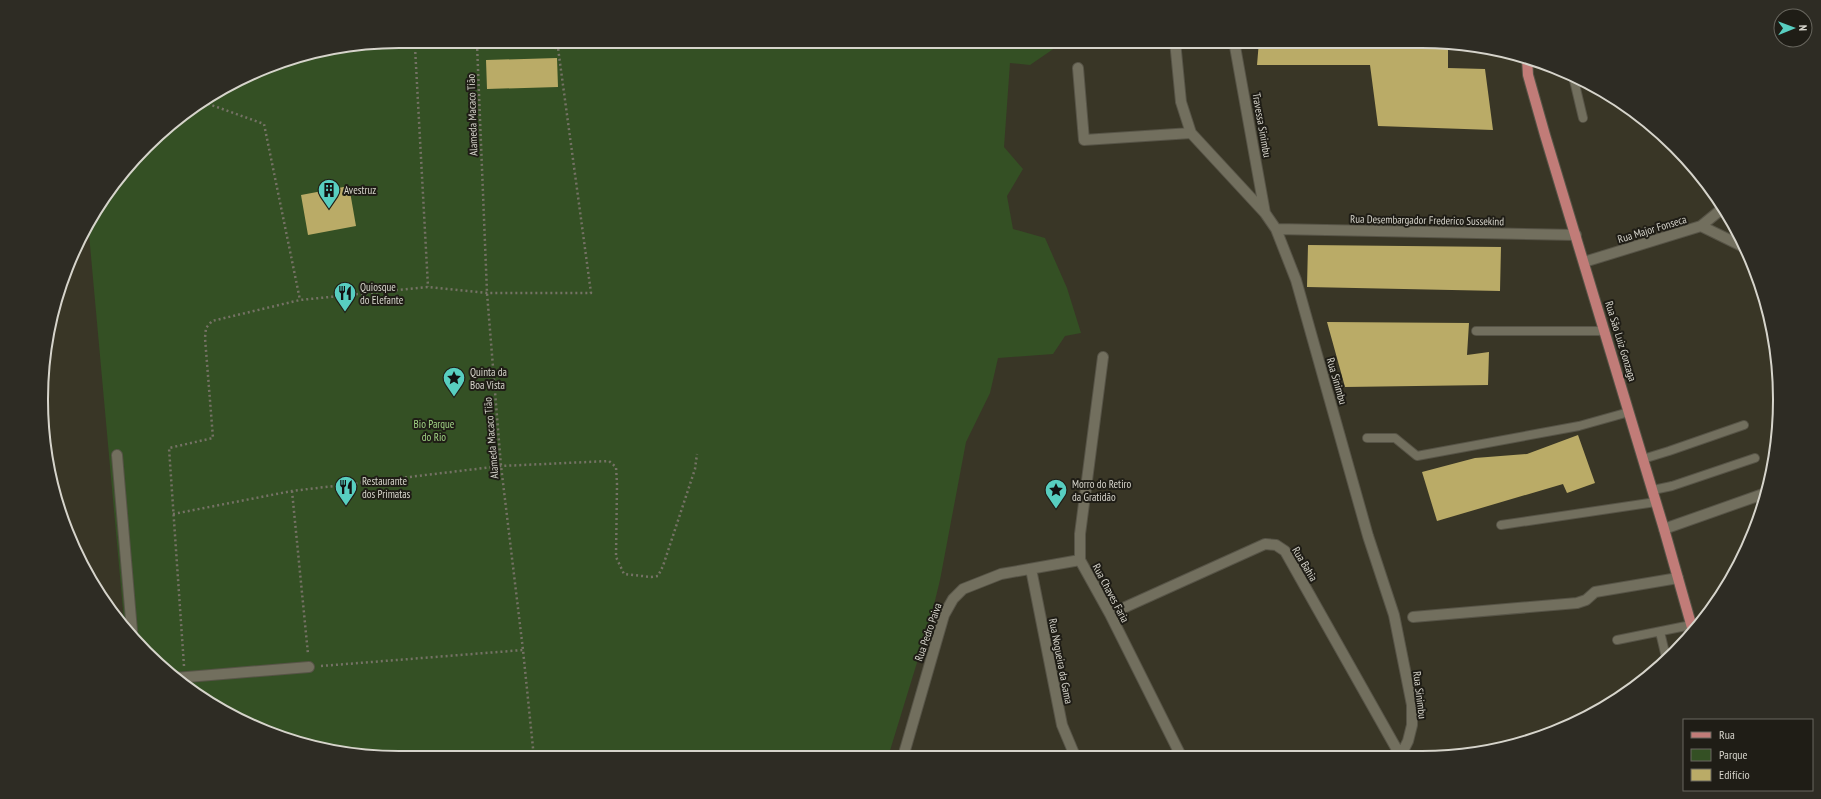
<svg xmlns="http://www.w3.org/2000/svg" width="1821" height="799" font-family="'PT Sans Narrow',sans-serif">
	<style>
		.green { fill: #345024 }
		.building { fill: #baab67 }
		.lines { fill: none; stroke-linecap: round; stroke-linejoin: round }
		.service-casing { stroke: #575447; stroke-width: 10 }
		.minor-casing { stroke: #575447; stroke-width: 12 }
		.primary-casing { stroke: #575447; stroke-width: 12 }
		.path { stroke: #757265; stroke-width: 2.5; stroke-dasharray: 2 3; stroke-linecap: butt }
		.service { stroke: #726f5e; stroke-width: 8 }
		.minor { stroke: #726f5e; stroke-width: 10 }
		.primary { stroke: #c17c78; stroke-width: 10 }
		.labels { text-anchor: middle; dominant-baseline: central; stroke-width: 4; stroke-linejoin: round; paint-order: stroke }
		.street-label { font-size: 11px; fill: #d6d4cb; stroke: #1f1d16 }
		.poi-label { font-size: 11px; fill: #d6d4cb; stroke: #1f1d16; text-anchor: start }
		.park-label { font-size: 11px; fill: #a0d384; stroke: #1f1d16 }
		.rim { fill: none; stroke: #d6d4cb; stroke-width: 2 }
	</style>
	<rect width="100%" height="100%" fill="#393626"/>
	<path class="green" d="M400,41H1065L1030,65L1010,63L1004,147L1023,169L1007,196L1013,229L1045,238L1067,288L1081,333L1065,336L1053,354L998,358L990,393L966,442L940,580L931,617L888,757L400,758L284,739L220,710L163,669L124,621L88,223L89,220L163,130L220,89L284,60Z"/>
	<path class="building" d="M1259,41H1422L1448,45V68L1485,69L1493,130L1378,126L1370,65H1257Z
		M557,58L558,87L487,89L486,60Z
		M349,186L356,226L308,235L301,195Z
		M1308,245L1501,247L1500,291L1307,287Z
		M1327,322L1469,323L1467,355L1489,352L1488,385L1345,387Z
		M1578,435L1595,483L1567,493L1563,484L1437,521L1422,472L1475,458L1527,454Z"/>
	<g class="lines">
		<g class="service-casing">
			<path id="service" d="M1573,76L1583,118
				M1476,331H1605
				M1367,438H1395L1417,456L1579,426L1629,412
				M1643,459L1669,451L1744,425
				M1653,490L1672,486L1755,458
				M1501,525L1656,502
				M1660,632L1665,653L1667,656
				M1617,640L1691,625"/>
		</g>
		<g class="minor-casing">
			<path id="minor" d="M1175,41L1181,102L1191,133L1265,213L1276,229L1296,280L1368,536L1394,615L1412,705V725L1408,741L1401,755
				M1234,41L1265,213
				M1078,68L1084,140L1191,133
				M1701,226L1723,208
				M1276,229L1576,235
				M1584,262L1701,226L1746,248
				M1103,357L1080,534V560L1110,614L1181,756
				M117,455L132,631
				M1664,529L1766,493
				M1031,569L1062,725L1075,756
				M1110,614L1265,544L1276,545L1285,551L1400,755
				M1413,617L1577,603L1586,600L1595,592L1678,578
				M175,678L309,667
				M903,757L944,615L953,599L963,589L1001,574L1080,560"/>
		</g>
		<g class="primary-casing">
			<path id="primary" d="M1527,59L1528,75L1545,135L1664,529L1693,631"/>
		</g>
		<path class="path" d="M477,44L487,293L501,466L523,650L534,758
			M415,47L428,287
			M203,102L264,124L300,300
			M292,491L308,654
			M173,514L292,491L501,466L609,461L616,467L617,484L616,557L624,574L651,577L658,576L663,566L695,469L697,454
			M184,666L169,448L213,438L205,338L206,328L212,321L300,300L428,287L487,293H591L558,48L477,44L351,49
			M321,666L523,650"/>
		<use href="#service" class="service"/>
		<use href="#minor" class="minor"/>
		<use href="#primary" class="primary"/>
	</g>
	<defs>
		<g id="building-pin" transform="scale(1.15)"><path d="M0 17L-7.5 6A9.5 9.5 0 1 1 7.5 6Z" fill="#58cec0" stroke="#1f1d16"/><path d="M-4-6H4V6H1V3H-1V6H-4ZM-2.5-4.3h1.7v1.8h-1.7ZM.8-4.3h1.7v1.8H.8ZM-2.5-1h1.7V.8h-1.7ZM.8-1h1.7V.8H.8Z" fill="#111"/></g>
		<g id="restaurant-pin" transform="scale(1.15)"><path d="M0 17L-7.5 6A9.5 9.5 0 1 1 7.5 6Z" fill="#58cec0" stroke="#1f1d16"/><path d="M-5-6h1v4h1v-4h1v4h1v-4h1v5L-1.5 .5V6h-2V.5L-5-1ZM5-6V6H3V1.5H1.5Q1.5-4 5-6Z" fill="#111"/></g>
		<g id="sight-pin" transform="scale(1.15)"><path d="M0 17L-7.5 6A9.5 9.5 0 1 1 7.5 6Z" fill="#58cec0" stroke="#1f1d16"/><path d="M0-6L1.8-2.2L6-1.7L2.9 1.2L3.7 5.4L0 3.3L-3.7 5.4L-2.9 1.2L-6-1.7L-1.8-2.2Z" fill="#111"/></g>
	</defs>
	<g fill-rule="evenodd">
		<use href="#building-pin" x="329" y="190"/>
		<use href="#restaurant-pin" x="345" y="293"/>
		<use href="#sight-pin" x="454" y="378"/>
		<use href="#restaurant-pin" x="346" y="487"/>
		<use href="#sight-pin" x="1056" y="490"/>
	</g>
	<g class="labels">
		<g class="street-label">
			<text transform="translate(472 115) rotate(-92)">Alameda Macaco Tião</text>
			<text transform="translate(1262 125) rotate(80)">Travessa Sinimbu</text>
			<text transform="translate(1427 220) rotate(1)">Rua Desembargador Frederico Sussekind</text>
			<text transform="translate(1652 229) rotate(-17)">Rua Major Fonseca</text>
			<text transform="translate(1621 341) rotate(73)">Rua São Luiz Gonzaga</text>
			<text transform="translate(1337 381) rotate(74)">Rua Sinimbu</text>
			<text transform="translate(491 438) rotate(-95)">Alameda Macaco Tião</text>
			<text transform="translate(1305 564) rotate(59)">Rua Bahia</text>
			<text transform="translate(1111 593) rotate(62)">Rua Chaves Faria</text>
			<text transform="translate(928 632) rotate(-71)">Rua Pedro Paiva</text>
			<text transform="translate(1061 661) rotate(79)">Rua Nogueira da Gama</text>
			<text transform="translate(1420 695) rotate(83)">Rua Sinimbu</text>
		</g>
		<g class="poi-label">
			<text x="344" y="190">Avestruz</text>
			<text x="360" y="287">Quiosque<tspan x="360" dy="13">do Elefante</tspan></text>
			<text x="470" y="372">Quinta da<tspan x="470" dy="13">Boa Vista</tspan></text>
			<text x="362" y="481">Restaurante<tspan x="362" dy="13">dos Primatas</tspan></text>
			<text x="1072" y="484">Morro do Retiro<tspan x="1072" dy="13">da Gratidão</tspan></text>
		</g>
		<g class="park-label">
			<text x="434" y="424">Bio Parque<tspan x="434" dy="13">do Rio</tspan></text>
		</g>
	</g>
	<path d="M0 0H1821V799H0ZM399 48H1422A351 351 0 0 1 1773 399V400A351 351 0 0 1 1422 751H399A351 351 0 0 1 48 400V399A351 351 0 0 1 399 48Z" fill="#2e2c24" fill-rule="evenodd"/>
	<path class="rim" d="M399 48H1422A351 351 0 0 1 1773 399V400A351 351 0 0 1 1422 751H399A351 351 0 0 1 48 400V399A351 351 0 0 1 399 48Z"/>
	<rect x="1683" y="719" width="130" height="72" fill="#1f1d16" stroke="#68665e"/>
	<rect x="1691" y="732" width="20" height="6" fill="#c17c78" stroke="#68665e"/>
	<text x="1719" y="739" font-size="12" fill="#d6d4cb">Rua</text>
	<rect x="1691" y="749" width="20" height="12" fill="#345024" stroke="#68665e"/>
	<text x="1719" y="759" font-size="12" fill="#d6d4cb">Parque</text>
	<rect x="1691" y="769" width="20" height="12" fill="#baab67" stroke="#68665e"/>
	<text x="1719" y="779" font-size="12" fill="#d6d4cb">Edifício</text>
	<g transform="translate(1793 28) rotate(89)"><circle r="19" fill="#1f1d16" stroke="#68665e"/>
	<path d="M0-3L7 15L0 10L-7 15Z" fill="#58cec0"/>
	<text y="-6" font-size="11" font-weight="bold" text-anchor="middle" fill="#d6d4cb">N</text>
	</g>
</svg>
